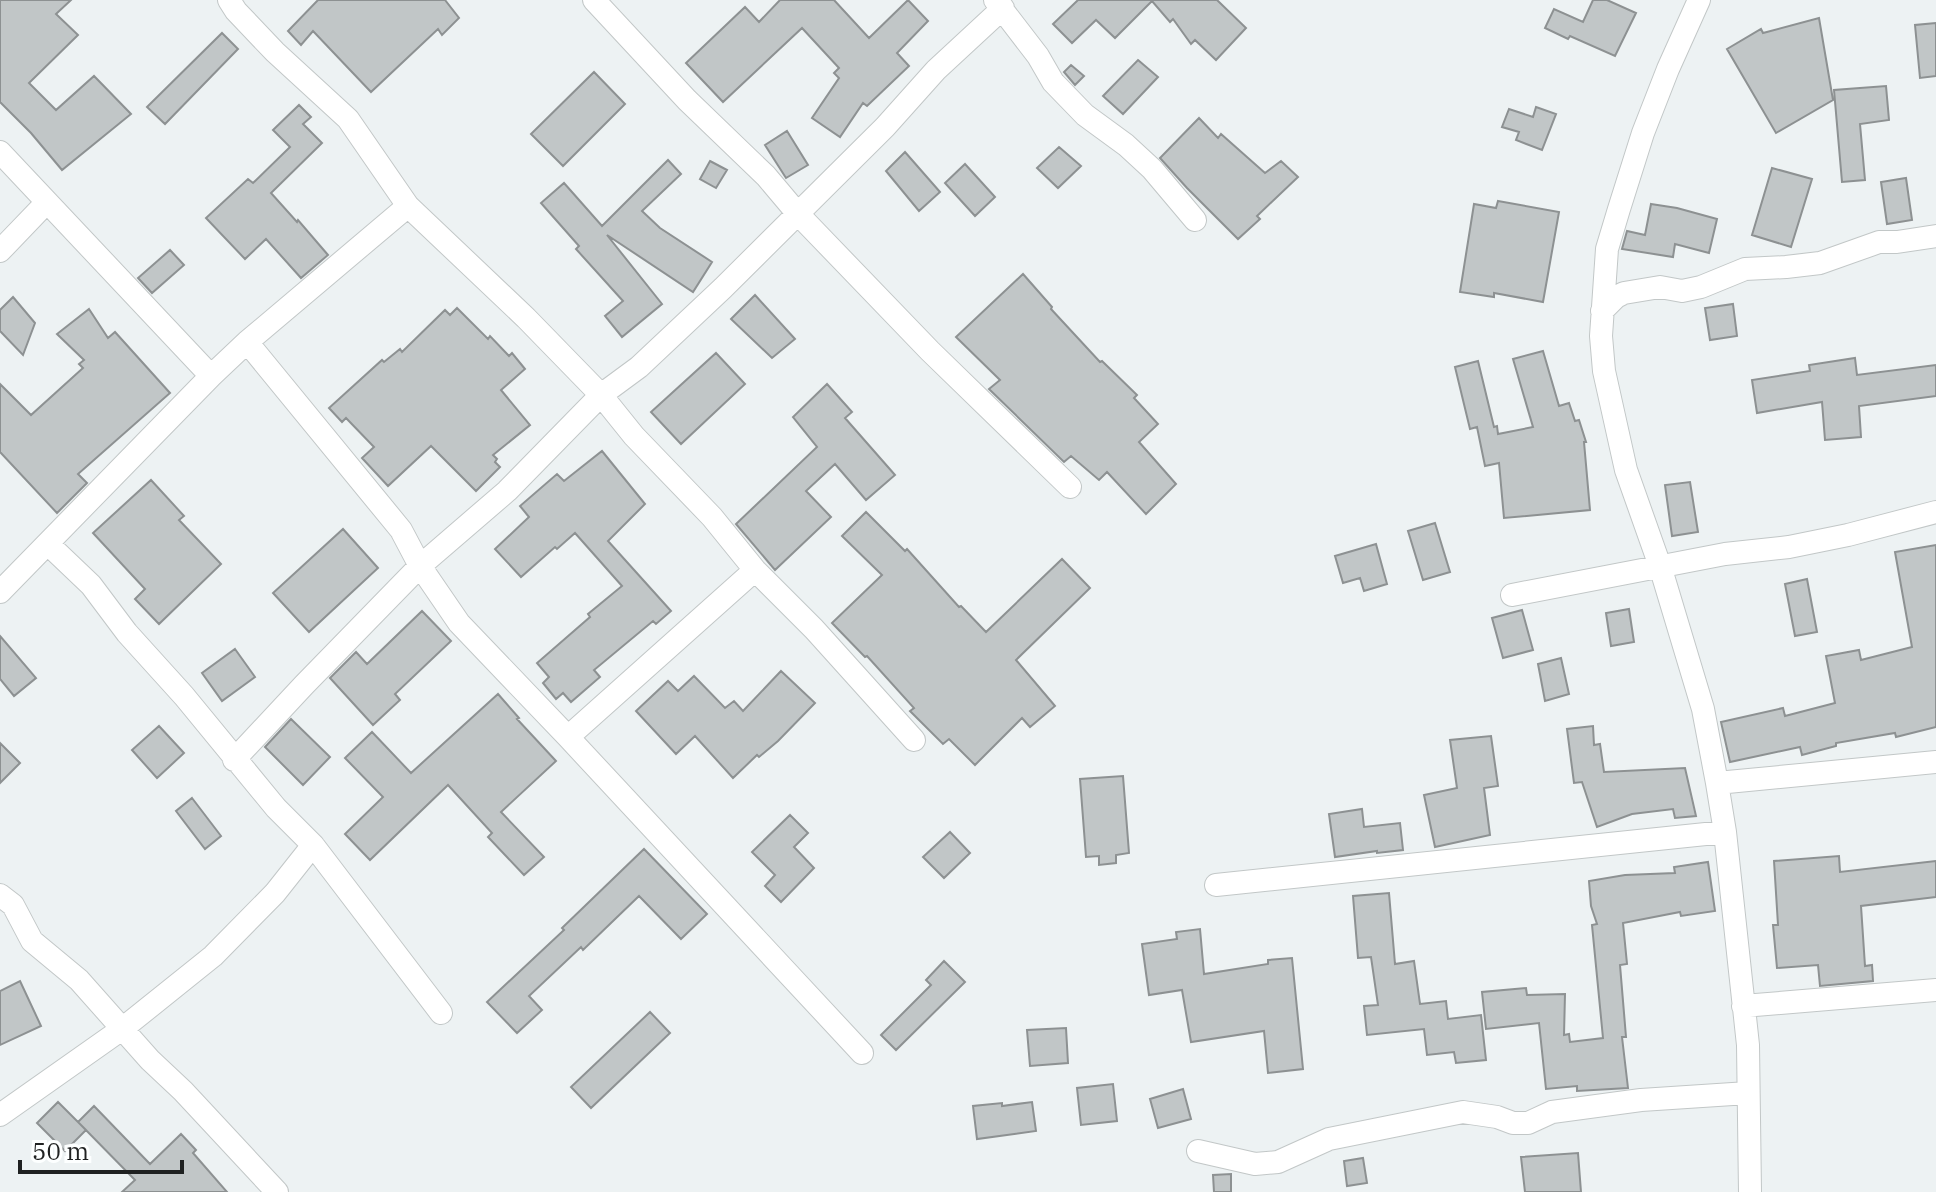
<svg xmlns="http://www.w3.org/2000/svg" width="1936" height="1192" font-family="'IBM Plex Serif',serif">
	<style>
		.building { fill: #c1c6c7; stroke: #8d9192; stroke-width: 2 }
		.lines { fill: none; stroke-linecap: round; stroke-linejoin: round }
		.street-casing { stroke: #c2c7c7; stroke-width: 24 }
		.street { stroke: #fff; stroke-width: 22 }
	</style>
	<rect width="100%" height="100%" fill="#edf2f3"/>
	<path class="building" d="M0,0H71L56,14L78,35L29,83L56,110L94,76L131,114L62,170L31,133L0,102Z
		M318,0H445L459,18L442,35L438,29L371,92L313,31L301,45L288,31Z
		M780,0H834L869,38L908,0L928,21L897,53L909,66L867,106L863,103L840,137L812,118L839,78L834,73L839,68L802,28L723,102L686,63L745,7L759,22Z
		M1078,0H1217L1246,28L1216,60L1195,40L1191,44L1173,19L1170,22L1152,1L1115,38L1096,20L1072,43L1053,24Z
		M1593,0H1607L1636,13L1615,56L1570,36L1568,39L1545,28L1554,9L1583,22Z
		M1819,18L1833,100L1776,133L1727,49L1761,29L1763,33Z
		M1936,23V76L1920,78L1915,25Z
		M222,33L238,49L165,124L147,107Z
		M1138,60L1158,77L1123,114L1103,96Z
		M1071,65L1084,76L1075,85L1064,72Z
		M594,72L625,104L563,166L531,134Z
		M1886,86L1889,120L1860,124L1865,180L1842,182L1834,90Z
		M299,105L311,117L303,124L322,143L271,193L297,222L298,220L328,255L301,278L266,239L245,259L206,218L248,179L253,183L290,147L273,130Z
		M1536,107L1556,114L1542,150L1516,140L1519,132L1502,127L1509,109L1533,117Z
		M1199,118L1218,138L1221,134L1265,173L1281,161L1298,177L1257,216L1260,219L1238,239L1187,188L1160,158Z
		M787,131L808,165L786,178L765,145Z
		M1059,147L1081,166L1058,188L1037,168Z
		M905,152L940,192L919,211L886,171Z
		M668,160L681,174L642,211L660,228L712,262L693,292L607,235L662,304L622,337L605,316L623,301L576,249L579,246L541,203L564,183L602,226Z
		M710,161L727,170L716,188L700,179Z
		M965,164L995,197L975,216L945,183Z
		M1772,168L1812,179L1791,247L1752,235Z
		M1906,178L1912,220L1887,224L1881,182Z
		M1498,201L1559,212L1543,302L1494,293V297L1460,292L1474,204L1496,208Z
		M1651,204L1677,208L1717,219L1709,253L1675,244L1673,257L1622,249L1627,231L1645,235Z
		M170,250L184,265L152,293L138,278Z
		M1023,274L1052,307L1051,309L1100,362L1102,361L1137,395L1134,398L1158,424L1139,442L1176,484L1146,514L1107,472L1099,480L1071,456L1064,462L989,389L1000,380L956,337Z
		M755,295L795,339L772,358L731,319Z
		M13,297L35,323L23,355L0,331V310Z
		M1733,304L1737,336L1710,340L1705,308Z
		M457,308L488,339L490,336L509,356L512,353L525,369L501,390L530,425L493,455L497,459L495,462L500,467L476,491L431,446L388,486L362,458L374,447L346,418L342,422L329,408L382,360L384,362L400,349L402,352L445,310L450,315Z
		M89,309L108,338L115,332L170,393L78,474L87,483L57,513L0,452V384L31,415L83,368L79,364L84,360L57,334Z
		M1543,351L1559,406L1569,403L1575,421L1579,420L1586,442H1584L1590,510L1504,518L1499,463L1485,466L1477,427L1470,429L1455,367L1478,361L1494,427L1497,426L1498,434L1533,427L1513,359Z
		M716,353L745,384L681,444L651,412Z
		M1855,358L1857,375L1936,365V396L1859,406L1861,437L1825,440L1822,402L1757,413L1752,380L1810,371L1809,365Z
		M827,384L852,412L845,418L895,475L866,500L835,464L806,491L831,517L775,570L736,524L817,447L793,417Z
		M602,451L645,504L608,541L671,611L656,624L653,621L594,670L600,677L571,702L563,693L556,699L543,683L549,677L537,663L590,617L588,614L622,586L575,533L557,549L555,547L521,577L495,549L529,517L520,506L557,474L564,481Z
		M151,480L184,516L179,520L221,564L159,624L135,599L145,589L93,533Z
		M1690,482L1698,532L1672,536L1665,485Z
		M866,512L905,551L907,549L959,607L961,606L986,632L1062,559L1090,588L1016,660L1055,706L1030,727L1022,718L975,765L949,739L943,744L910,711L914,708L867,656L865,657L832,623L882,575L842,536Z
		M1435,523L1450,572L1423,580L1408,531Z
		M343,529L378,568L309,632L273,593Z
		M1376,544L1387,584L1364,591L1360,578L1343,583L1335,556Z
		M1936,545V727L1896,737L1895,733L1836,743V746L1802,755L1800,747L1730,762L1721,722L1783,708L1785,716L1835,703L1826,656L1859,650L1861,660L1912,647L1895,552Z
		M1807,579L1817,632L1795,636L1785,584Z
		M1629,609L1634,642L1611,646L1606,613Z
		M1522,610L1533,650L1503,658L1492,618Z
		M422,611L451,641L395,694L400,700L373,725L330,678L356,652L367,664Z
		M0,636L36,678L14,696L0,679Z
		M235,649L255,677L222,701L202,673Z
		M1561,658L1569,694L1545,701L1538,664Z
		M781,671L815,703L778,741L759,757L757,755L733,778L695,736L676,754L636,711L668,681L678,691L694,676L725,708L734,701L743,711Z
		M498,694L519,718L517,719L556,761L501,812L544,857L524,875L488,837L492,833L448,785L370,860L345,834L383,797L345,758L372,732L411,773Z
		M291,719L330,757L303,785L265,747Z
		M159,726L184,753L157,778L132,750Z
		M1593,726L1594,745L1600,744L1604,772L1685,768L1696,816L1675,818L1673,809L1632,814L1597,827L1582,782L1574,783L1567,729Z
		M1491,736L1498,786L1484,788L1490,835L1435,847L1424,795L1457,788L1450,740Z
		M0,743L20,763L0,783Z
		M1123,776L1129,853L1116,855V863L1099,865V856L1086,857L1080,779Z
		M192,798L221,836L205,849L176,811Z
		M1362,809L1364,827L1400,823L1403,850L1377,853V851L1335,857L1329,814Z
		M790,815L808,833L794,847L814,868L781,902L765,886L775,875L752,852Z
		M950,832L970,853L944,878L923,857Z
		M644,849L707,914L681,939L639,896L583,950L581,947L529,996L542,1010L517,1033L487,1002L564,930L562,928Z
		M1839,856L1840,872L1936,861V897L1861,906L1865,966L1872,965L1873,981L1820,986L1818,965L1777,968L1773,925H1778L1774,861Z
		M1708,862L1715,911L1681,916L1680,912L1623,923L1627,964L1620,965L1626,1037H1622L1628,1088L1577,1091V1086L1546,1089L1539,1023L1486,1029L1482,992L1526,988L1527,995L1565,994L1564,1035L1569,1034L1570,1042L1603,1038L1592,925L1597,924L1591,906L1589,881L1625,875L1675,873L1674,867Z
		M1389,893L1395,964L1414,961L1420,1004L1446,1001L1448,1019L1481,1015L1486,1060L1456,1063L1454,1052L1427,1055L1424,1029L1367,1035L1364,1006L1378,1005L1371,957L1358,958L1353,896Z
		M1200,929L1204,974L1268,964V960L1292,958L1303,1069L1268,1073L1264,1031L1191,1042L1182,990L1149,995L1142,944L1177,939L1176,932Z
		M944,961L965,982L896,1050L881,1035L931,985L926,980Z
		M20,981L41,1026L0,1045V991Z
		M650,1012L670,1033L591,1108L571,1087Z
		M1066,1028L1068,1063L1030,1066L1027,1030Z
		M1113,1084L1117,1121L1081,1125L1077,1088Z
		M1183,1089L1191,1119L1158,1128L1150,1099Z
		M58,1102L86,1130L65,1151L37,1123Z
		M1032,1102L1036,1131L977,1139L973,1106L1002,1103V1106Z
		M94,1106L150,1164L181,1134L196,1150L193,1153L227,1192H122L135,1180L78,1122Z
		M1578,1153L1581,1192H1525L1521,1157Z
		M1363,1158L1367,1183L1347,1186L1344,1161Z
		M1231,1174V1192H1214L1213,1175Z"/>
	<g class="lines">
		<g class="street-casing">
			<path id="street" d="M229,0L236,11L275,52L348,119L408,206L526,318L601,395L634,436L712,517L755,570L814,629L914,740
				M594,0L687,100L766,176L798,214L930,351L1070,487
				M995,0L1038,56L1053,82L1085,115L1126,145L1152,169L1195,220
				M1699,0L1668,69L1643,133L1619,209L1607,249L1601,336L1604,371L1626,470L1660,566L1703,709L1717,783L1725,832L1748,1045L1750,1192
				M0,152L211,376
				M0,251L47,202
				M1602,311L1616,297L1624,293L1660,287L1682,291L1701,287L1745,269L1786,267L1820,263L1879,242H1897L1936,236
				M247,342L401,530L420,566L459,623L568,737L862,1053
				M48,544L91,585L127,633L184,696L276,808L313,845L441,1013
				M0,592L211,376L247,342L408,206
				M1512,595L1725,554L1789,547L1848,535L1936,512
				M568,737L755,570
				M234,760L304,685L420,566L507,491L601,395L639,367L723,288L885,127L936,70L1003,8
				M1717,783L1936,762
				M1216,885L1725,832
				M0,895L13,905L32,941L79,980L150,1060L183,1091L277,1192
				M1743,1006L1936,990
				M0,1115L122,1029L213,956L275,893L313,845
				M1198,1151L1255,1164L1278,1162L1329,1139L1463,1112L1497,1117L1513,1123H1528L1552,1112L1641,1100L1748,1093"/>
		</g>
		<use href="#street" class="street"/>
	</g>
	<path d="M20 1160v12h162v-12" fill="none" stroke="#1f2121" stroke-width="4"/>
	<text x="32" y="1160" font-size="24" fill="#1f2121" stroke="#fdffff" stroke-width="6" paint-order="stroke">50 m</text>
</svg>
